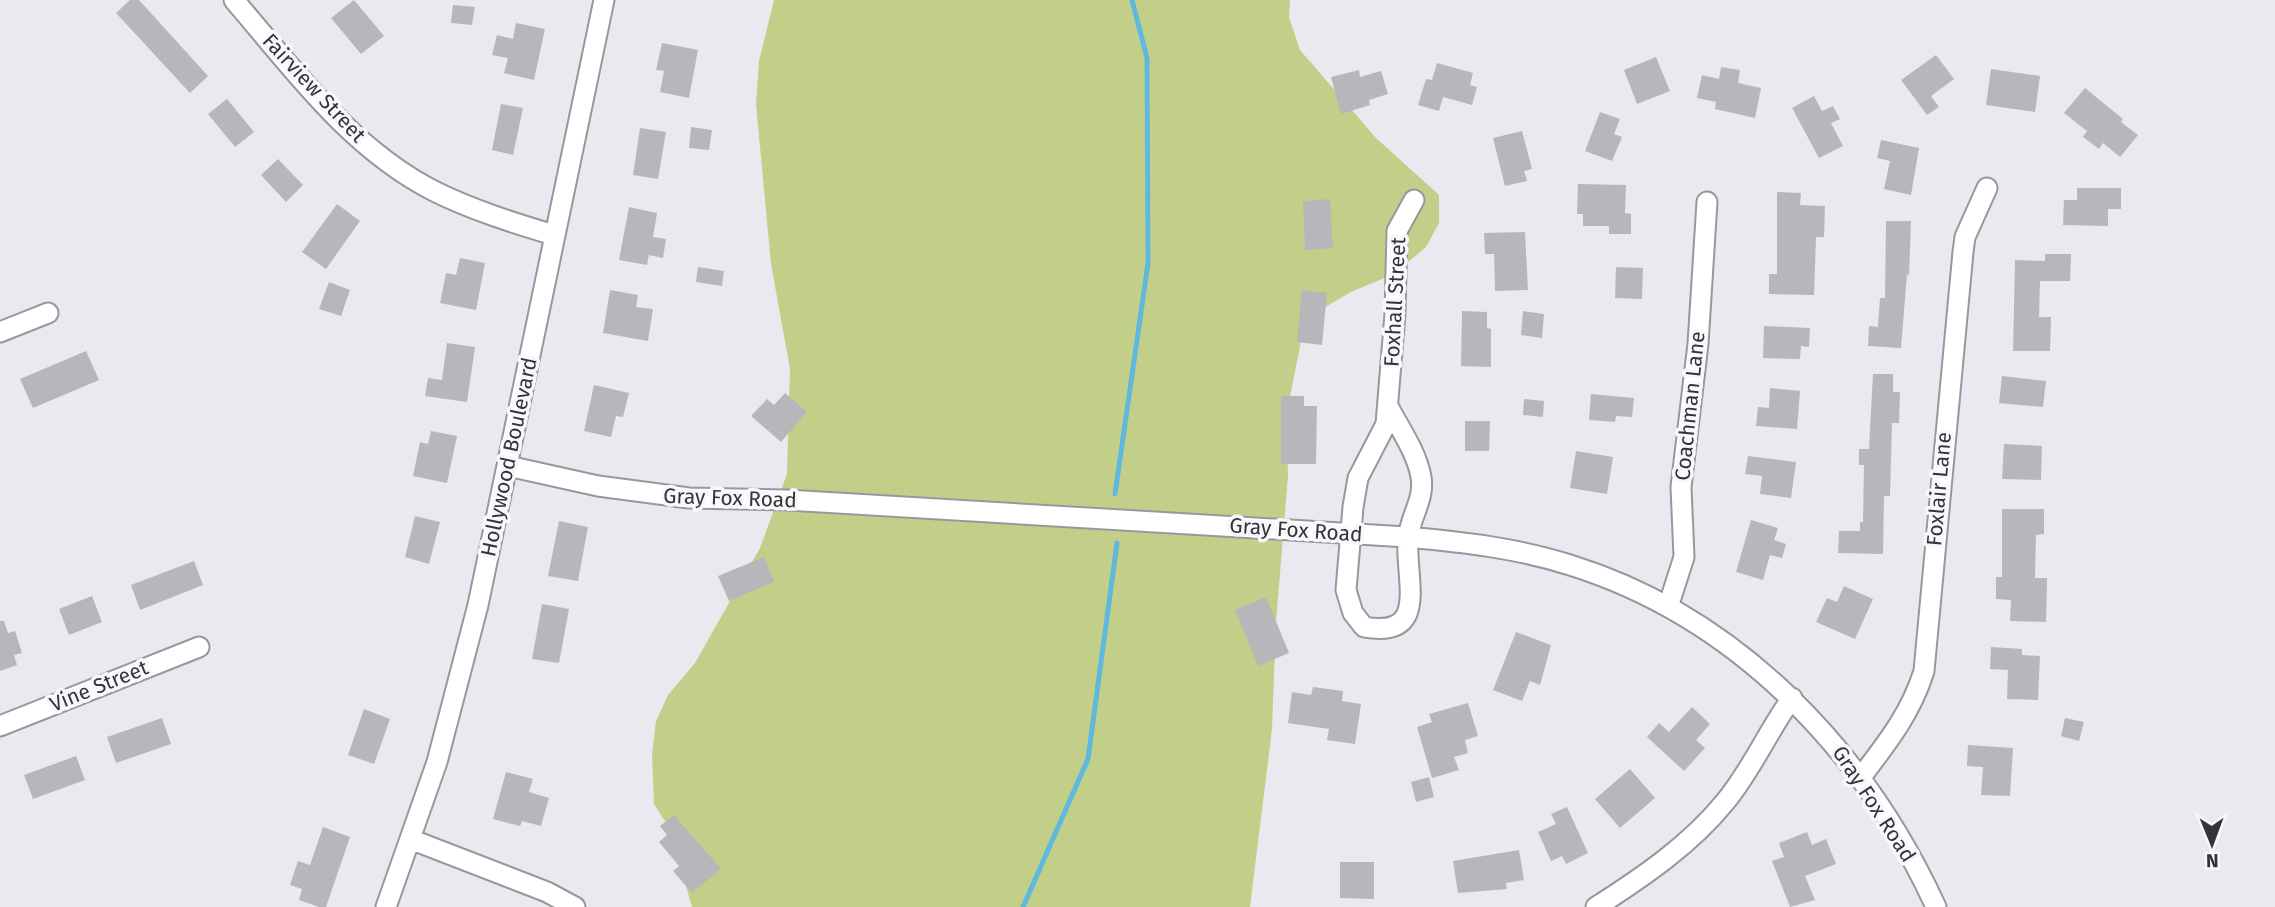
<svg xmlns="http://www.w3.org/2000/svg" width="2275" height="907" font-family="'Fira Sans',sans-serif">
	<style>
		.green { fill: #c2cf89 }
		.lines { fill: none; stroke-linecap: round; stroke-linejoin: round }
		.stream { stroke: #5fb8de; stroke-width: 5 }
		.building { fill: #b8b6ba }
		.street-casing { stroke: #97989d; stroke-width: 23 }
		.street { stroke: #fff; stroke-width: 19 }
		.labels { text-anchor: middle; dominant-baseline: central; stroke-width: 7; stroke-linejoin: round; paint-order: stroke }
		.street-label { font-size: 21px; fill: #343436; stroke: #f7f8fc }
	</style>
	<rect width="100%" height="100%" fill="#e9eaef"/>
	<path class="green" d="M774,0H1290L1289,17L1300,50L1376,138L1439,195V223L1426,247L1394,274L1351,292L1320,310L1302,336L1287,412L1288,476L1276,622L1272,729L1250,907H692L670,829L654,804L652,755L656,721L668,695L695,663L760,548L787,474L790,369L771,264L756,104L759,61Z"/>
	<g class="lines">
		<path class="stream" d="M1115,494L1148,263L1147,58L1132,0
			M1023,907L1088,759L1117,543"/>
	</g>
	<path class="building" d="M130,0H139L208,76L190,93L116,13Z
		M354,0L384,36L361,54L331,18Z
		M453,5L475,7L472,25L451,23Z
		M516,23L545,29L534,80L504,73L508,58L492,55L497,35L513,39Z
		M662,43L698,50L689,98L660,92L664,71L656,70Z
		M1936,55L1954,79L1931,96L1939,107L1927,115L1901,80Z
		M1656,57L1670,91L1637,104L1624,70Z
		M1437,63L1473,73L1470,85L1477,87L1472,105L1443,97L1439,111L1418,105L1426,79L1432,80Z
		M1721,67L1740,70L1738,83L1761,88L1755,118L1715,109L1716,102L1697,98L1702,75L1719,79Z
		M1991,69L2040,76L2035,112L1986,105Z
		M1359,70L1360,77L1381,71L1388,94L1369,100L1370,105L1341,114L1331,77Z
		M2085,88L2123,119L2121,122L2138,135L2120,157L2103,143L2099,149L2083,137L2087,131L2064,113Z
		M1814,96L1822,111L1833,106L1840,119L1831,123L1843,146L1819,158L1792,108Z
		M227,99L254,132L235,147L208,114Z
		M501,104L523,108L513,155L492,150Z
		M1600,112L1620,119L1614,134L1622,137L1612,161L1585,151Z
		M691,127L712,130L709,150L689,148Z
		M640,128L666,132L658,179L633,175Z
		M1522,131L1532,169L1524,171L1527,181L1505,186L1493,138Z
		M1881,140L1919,148L1911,195L1884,189L1890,161L1877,158Z
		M278,159L303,185L286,202L261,175Z
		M1578,184L1626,185L1625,213L1631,214V234H1609V226H1583V214H1577Z
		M2077,188H2121V209H2108V226L2063,225L2064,200H2077Z
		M1777,192L1801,193L1800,205L1825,206L1824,237H1816L1814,295L1769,294V274H1777Z
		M1330,199L1333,248L1305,250L1303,201Z
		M337,204L360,221L326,269L302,252Z
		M629,207L657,213L653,237L666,239L663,258L649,255L647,265L619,260Z
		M1886,221H1911L1909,275L1907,274L1901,348L1868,346L1869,326L1878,327L1880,298H1885Z
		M1525,232L1528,290L1495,291L1494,254H1485L1484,233Z
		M2045,254H2071L2070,281H2040L2039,317H2051L2050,351H2013L2015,260L2045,261Z
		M460,258L485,263L476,310L440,303L446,273L456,275Z
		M698,267L724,271L722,286L696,282Z
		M1616,267L1643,268L1642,299L1615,298Z
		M329,282L350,290L341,316L319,309Z
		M610,290L638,295L636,307L653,309L648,341L603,333Z
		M1302,290L1327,293L1322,345L1297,342Z
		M1462,311L1487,312V328L1491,329V367L1461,366Z
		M1523,311L1544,314L1542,338L1521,335Z
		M1764,326L1810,328L1809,347L1801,346L1800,359L1763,358Z
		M447,343L475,347L467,402L425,396L428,378L442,380Z
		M86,351L99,380L33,408L20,379Z
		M1873,374H1893V392H1900L1899,423H1892L1890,496H1884L1883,554L1838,553L1839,531H1860V522H1863L1864,465H1859V449H1869Z
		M2002,376L2046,381L2043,407L1999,403Z
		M594,385L629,393L623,417L616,416L611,437L584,431Z
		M1770,388L1800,391L1797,429L1756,426L1758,407L1769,408Z
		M785,393L807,412L781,442L751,416L767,399L774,405Z
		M1591,394L1634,398L1632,417L1616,416L1615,422L1589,420Z
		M1281,396H1304V406H1317L1316,464H1281Z
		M1524,399L1544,401L1543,417L1523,415Z
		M1465,421H1490L1489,451H1465Z
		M431,431L457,436L447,483L413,476L420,442L428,444Z
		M2004,444L2042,446L2041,480L2002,479Z
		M1576,451L1613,457L1607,494L1570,488Z
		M1748,456L1796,462L1791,498L1760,494L1762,476L1745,474Z
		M2002,509H2044V534L2036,535L2035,578H2047L2046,622L2010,621L2011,600L1996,599V577H2002Z
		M415,516L440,522L429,564L405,557Z
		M1751,520L1778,528L1774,540L1786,544L1782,558L1770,555L1763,580L1736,572Z
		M559,521L588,527L578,581L548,576Z
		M764,557L774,582L729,601L718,576Z
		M194,561L203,585L140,610L131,585Z
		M1844,586L1873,599L1855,639L1816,622L1827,598L1837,602Z
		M92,596L102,622L69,635L59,609Z
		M1266,597L1289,653L1258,666L1235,610Z
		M542,604L569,609L559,663L532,659Z
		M0,621H4L8,633L15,631L22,653L14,655L17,665L0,671Z
		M1516,632L1551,645L1540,685L1530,681L1522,701L1493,690Z
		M1991,647L2022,649V655L2040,656L2038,700L2007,699L2008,670L1990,669Z
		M1313,687L1343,691L1342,701L1361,704L1355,744L1327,740L1329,729L1288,723L1292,692L1311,695Z
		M1468,703L1478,736L1465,740L1468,753L1454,757L1459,770L1432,778L1417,727L1432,722L1429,714Z
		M1692,707L1710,724L1696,740L1705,748L1684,771L1647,737L1659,723L1669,732Z
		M364,709L390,719L374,764L348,755Z
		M162,718L171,744L116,763L107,737Z
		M2065,718L2084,722L2079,741L2061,736Z
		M1968,745L2013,748L2010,796L1981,795L1983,767L1967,766Z
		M76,756L85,780L33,799L24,775Z
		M1630,769L1655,798L1620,828L1595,799Z
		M506,772L533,779L529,792L549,798L541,826L522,821L520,826L493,819Z
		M1429,777L1434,797L1416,802L1411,782Z
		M1567,807L1588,853L1566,864L1562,856L1551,861L1538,832L1556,824L1551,814Z
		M674,815L721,869L692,893L673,871L679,866L659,842L667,835L660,826Z
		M323,827L350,837L326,907H319L299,900L302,889L290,885L298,861L310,865Z
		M1807,832L1812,845L1826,839L1836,864L1805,876L1815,900L1790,907L1772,861L1784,857L1779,843Z
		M1519,850L1524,880L1506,883L1507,889L1458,893L1453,861Z
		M1340,862H1374V899L1340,898Z"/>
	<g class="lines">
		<g class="street-casing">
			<path id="street" d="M234,0C294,70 350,148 434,191C472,210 514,223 554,235
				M0,332L48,313
				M1389,408C1400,429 1417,453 1421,477C1425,501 1409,517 1408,540C1405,580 1430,639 1364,627L1353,613L1346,590L1353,507L1358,478L1386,424L1395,314L1397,231L1414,200
				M508,466L598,486L689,498L787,500L1407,537C1462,542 1517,548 1570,565C1737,617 1864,750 1936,907
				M1668,607L1684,557L1681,487L1698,344L1707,202
				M0,726L199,647
				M1861,777C1887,743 1911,713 1924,671L1963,252L1965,237L1987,188
				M410,839L547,892L575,907
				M386,907L437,762L478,605L604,0
				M1596,907C1643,877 1690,845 1725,802C1751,771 1768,731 1792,698"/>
		</g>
		<use href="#street" class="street"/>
	</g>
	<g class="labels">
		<g class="street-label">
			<text transform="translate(314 88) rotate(47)">Fairview Street</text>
			<text transform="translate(1395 302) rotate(-87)">Foxhall Street</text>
			<text transform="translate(1690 406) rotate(-84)">Coachman Lane</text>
			<text transform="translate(509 457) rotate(-78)">Hollywood Boulevard</text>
			<text transform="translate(1939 489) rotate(-85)">Foxlair Lane</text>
			<text transform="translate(730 498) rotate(2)">Gray Fox Road</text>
			<text transform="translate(1296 530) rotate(4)">Gray Fox Road</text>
			<text transform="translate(99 686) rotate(-22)">Vine Street</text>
			<text transform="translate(1874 804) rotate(57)">Gray Fox Road</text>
		</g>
	</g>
	<g transform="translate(2212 844) rotate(179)" stroke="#f7f8fc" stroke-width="5" paint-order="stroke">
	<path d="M0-5L12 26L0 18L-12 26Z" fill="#343436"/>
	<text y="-10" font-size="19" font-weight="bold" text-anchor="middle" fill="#343436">N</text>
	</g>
</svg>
